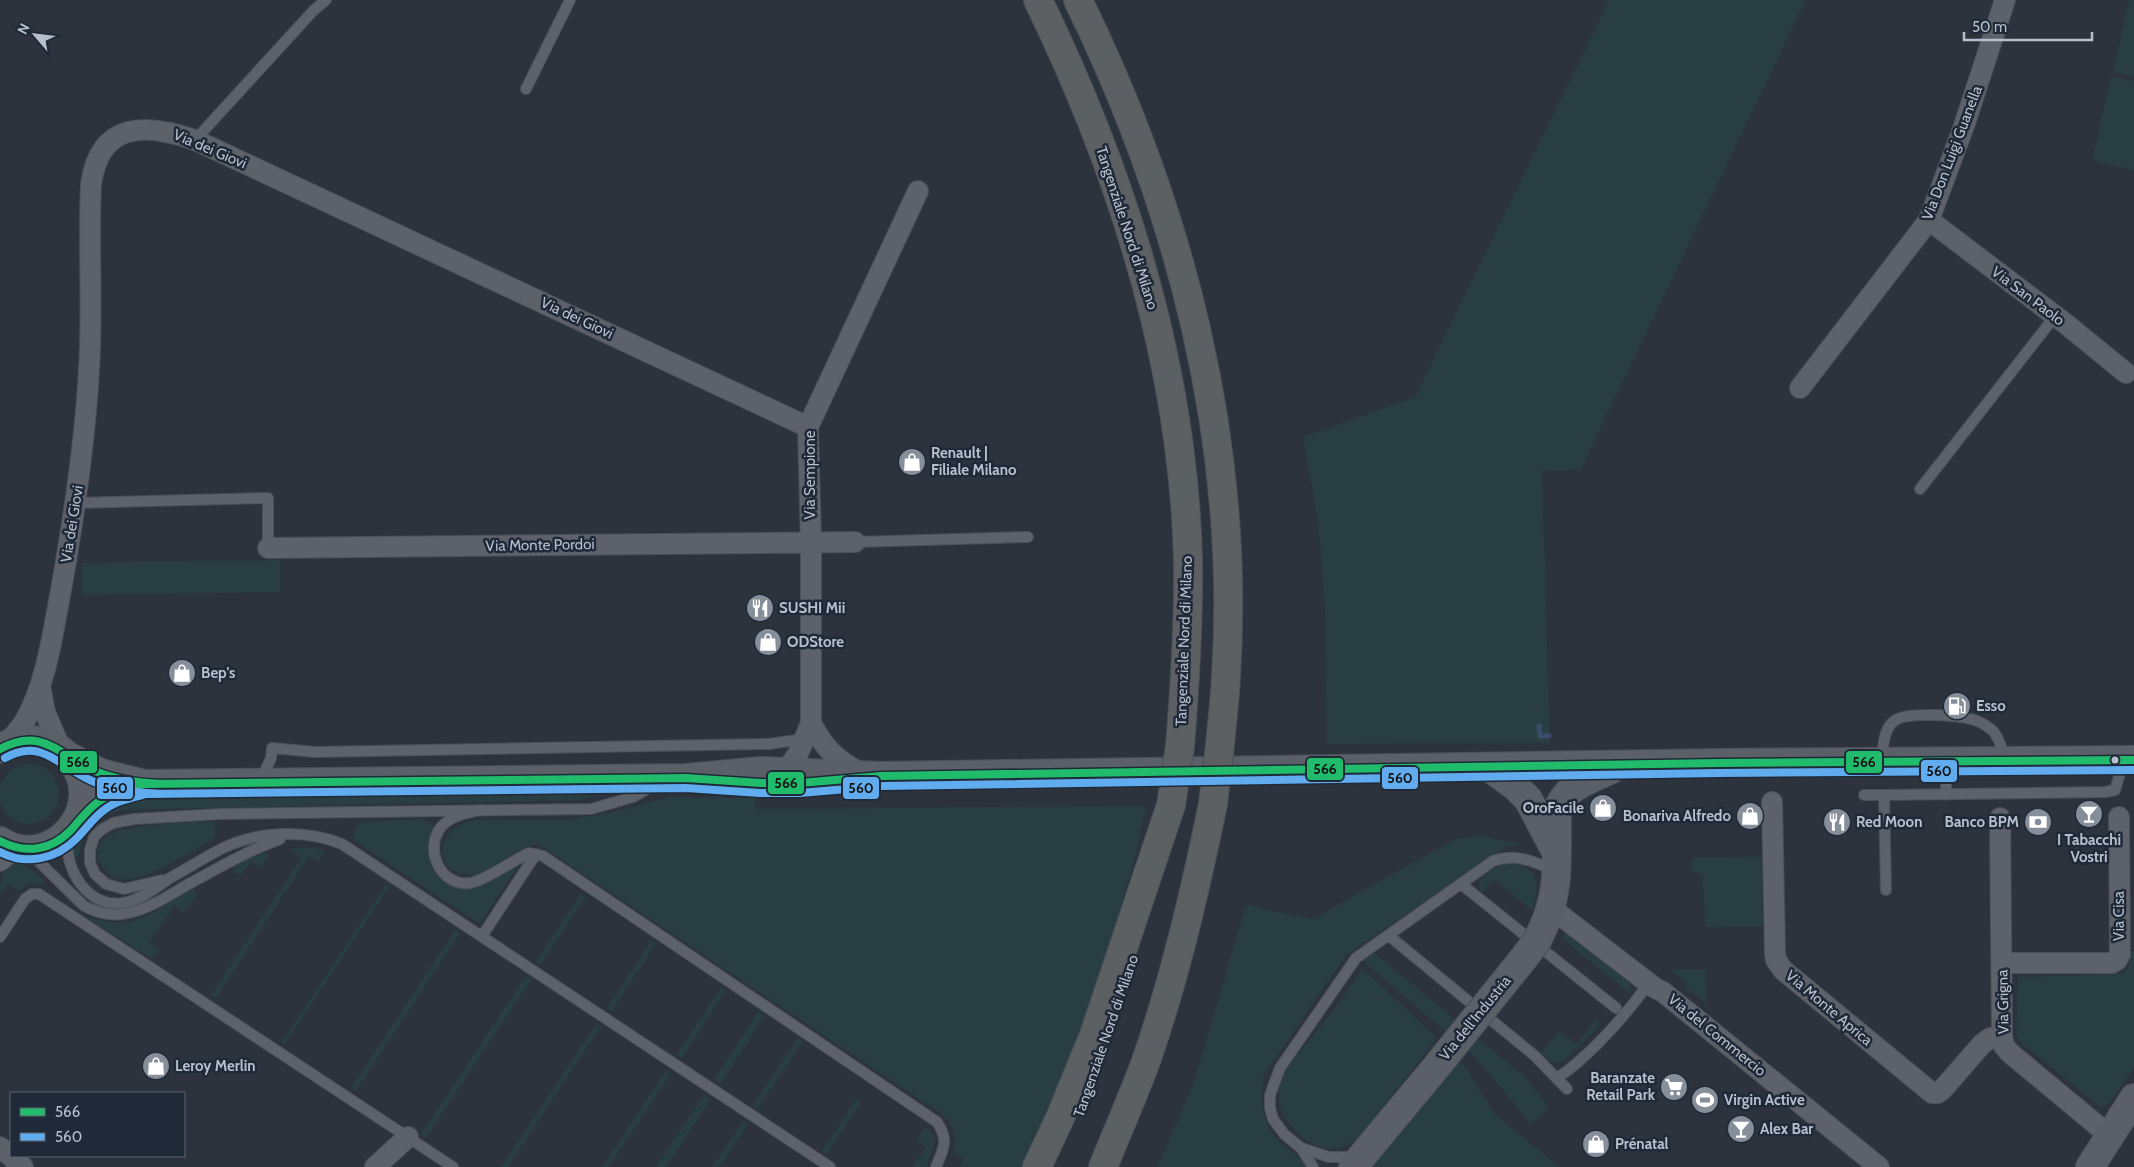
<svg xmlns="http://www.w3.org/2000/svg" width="2134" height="1167" font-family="Cabin,sans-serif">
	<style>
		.green { fill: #293e43 }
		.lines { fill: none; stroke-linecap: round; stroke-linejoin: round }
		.stream { stroke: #3a4c68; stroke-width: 5 }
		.lane-casing { stroke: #4b4f57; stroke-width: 12 }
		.street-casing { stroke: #4b4f57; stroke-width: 22 }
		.secondary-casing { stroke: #4b4f57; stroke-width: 30 }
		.highway-casing { stroke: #494f58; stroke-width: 30 }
		.lane { stroke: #5d6169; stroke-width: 10 }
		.street { stroke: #5d6169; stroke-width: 20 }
		.secondary { stroke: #5b6068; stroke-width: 28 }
		.highway { stroke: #5d6063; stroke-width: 28 }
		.secondary-bridge-casing { stroke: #4b4f57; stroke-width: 30; stroke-linecap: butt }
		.highway-bridge-casing { stroke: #494f58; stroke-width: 30; stroke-linecap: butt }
		.secondary-bridge { stroke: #5b6068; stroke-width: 28 }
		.highway-bridge { stroke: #5d6063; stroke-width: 28 }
		.bus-1-casing { stroke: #1f2938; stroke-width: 11 }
		.bus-2-casing { stroke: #1f2938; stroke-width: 11 }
		.bus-1 { stroke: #20bc6c; stroke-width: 8 }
		.bus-2 { stroke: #60acee; stroke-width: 8 }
		.bus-dot { fill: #b7bfcc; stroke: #1f2938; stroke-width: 2 }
		.labels { text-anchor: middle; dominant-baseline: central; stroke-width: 5; stroke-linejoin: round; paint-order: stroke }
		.street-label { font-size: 15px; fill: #b7bfcc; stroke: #1f2938 }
		.poi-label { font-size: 15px; font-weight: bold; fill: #b7bfcc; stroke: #1f2938; text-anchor: start }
		.line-badge { stroke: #1f2938; stroke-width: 2 }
		.pale-badge-label { font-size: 14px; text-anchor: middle; font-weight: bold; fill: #111 }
	</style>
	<rect width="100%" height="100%" fill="#2c333d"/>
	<path class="green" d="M1609,0H1806L1581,469L1542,471L1550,743L1327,744L1325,614L1319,527L1303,437L1415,397Z
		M2129,0H2134V77L2113,72Z
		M2111,76L2134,81V170L2092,161Z
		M280,560V592L82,595V563Z
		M-1 794a30 30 0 1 1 60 0a30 30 0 1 1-60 0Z
		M605,793L582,800L124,810C97,816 81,829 79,857L74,858C72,844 80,823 91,815C97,810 126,803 136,800Z
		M671,797L755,798L756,809L1146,806L1136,853L1109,949L1078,1048L1024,1167H959L963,1158L953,1153C957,1137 954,1127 943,1115L538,844L533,845L478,874C454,879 432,861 447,837C452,827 463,823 473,820L570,819L609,813Z
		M422,819L436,828C428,850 426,872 450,885C458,888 465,890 473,888C489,883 502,869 518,865L480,924L354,840C353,831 356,826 364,822Z
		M215,822V838C190,851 157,876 129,879C103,883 85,848 109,835C127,825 194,821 215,822Z
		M1480,836L1521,844L1506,847L1346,955L1264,1075C1259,1102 1262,1127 1284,1146C1292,1153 1301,1157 1306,1167H1157L1194,1082L1246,905L1313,919L1455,839Z
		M294,848H314L325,851V852L319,862L309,856L216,998L211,995L301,858L292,851Z
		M266,853L268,857L261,867L251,861L241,876L232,870L244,860Z
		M1761,857L1763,926L1705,927L1703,873H1692V858Z
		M15,863L23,864L44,880L41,885C31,881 26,884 19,891L8,884L0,897C0,882 0,870 15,863Z
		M1507,863C1538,863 1542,886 1532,910L1493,879L1482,892L1479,888L1480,879L1491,870Z
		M386,884L389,887L285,1044L282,1042Z
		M193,888L197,894L184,913L174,906L150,943L160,950L155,957H148L86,917C100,920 115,924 128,922C151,917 174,899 193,888Z
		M580,894L586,897L541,964L536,961Z
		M455,930L460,934L356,1091L351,1088Z
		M1566,933L1573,935L1630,982L1631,991L1629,993L1561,937Z
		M651,941L656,944L612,1011L607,1008Z
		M2129,951H2134V1067L2109,1104L2100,1107L2019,1041L2016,1034L2018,977L2121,974C2131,970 2129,960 2129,951Z
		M1373,952L1525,1077L1549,1107L1531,1124L1474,1056L1362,960Z
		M1362,968L1437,1038L1360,1137C1354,1141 1348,1146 1340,1148C1311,1154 1274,1119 1279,1090C1282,1067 1313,1037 1327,1018C1340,1002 1351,986 1362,968Z
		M1673,970H1706L1707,1004L1685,987L1687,983L1671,971Z
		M525,977L531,980L426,1138L421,1134Z
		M721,987L726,991L682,1058L677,1054Z
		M758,1012L765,1016L721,1083L714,1079Z
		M1596,1020L1601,1024L1564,1061C1553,1066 1548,1060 1541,1052L1559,1031L1576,1044Z
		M596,1024L601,1027L508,1167H501Z
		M798,1038L803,1041L758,1108L753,1105Z
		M1459,1057L1495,1114L1559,1167H1371Z
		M666,1070L671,1074L609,1167H602Z
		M704,1095L711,1099L666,1167H656Z
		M856,1099L861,1103L827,1154L822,1151Z
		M743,1121L748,1124L719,1167H712Z
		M925,1127C941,1138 932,1152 926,1167H912L926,1146L917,1140Z"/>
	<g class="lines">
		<path class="stream" d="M1539,726L1540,736H1549"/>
		<g class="lane-casing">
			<path id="lane" d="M526,89L570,0
				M195,140L313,11L326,0
				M1920,489L2055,316
				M75,503L268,498V548
				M855,542L1028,537
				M1882,761C1883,748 1883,730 1894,721C1906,711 1962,715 1977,721C1981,722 1990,728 1993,731C1999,737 2002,751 2006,759
				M261,781L271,758L272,748L316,752L769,744L804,739
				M1864,795H1884
				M1946,795V764
				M481,810C467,813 452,815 442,826C423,848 440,887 470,883C484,881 514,860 529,853L543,856L937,1122C949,1140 944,1148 936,1167
				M68,837C63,868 88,909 123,903C141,900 155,888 170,878C188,868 205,857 223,848C258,831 307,829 342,844L830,1167
				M31,854L84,906C99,914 116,917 132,912C152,907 170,895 187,885C218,868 247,851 280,839
				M162,880L124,889L106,884L95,874L90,863V850L94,837L101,830L113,823L134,819L220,814L591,809L633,797L652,786
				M1461,884L1616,1008
				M1886,890L1884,795L2105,792L2115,790L2123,763
				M1388,935L1535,1056L1567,1089
				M482,936L536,854
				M0,937L25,899L32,894H39L453,1167
				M1557,1078C1588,1058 1627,1014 1649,983
				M1301,1148L1329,1157H1355
				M1313,1167L1301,1148L1284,1134L1273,1119L1270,1108V1095L1280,1068L1356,958L1493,861C1515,853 1533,861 1553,870"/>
		</g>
		<g class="street-casing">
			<path id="street" d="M1929,220L2066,324L2126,373
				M1800,388L1929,220L1964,126L2005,0
				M268,548L855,542
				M40,686L45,712L61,750
				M811,723C825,749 835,759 861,773
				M6,744C12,738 18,731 23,724C46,687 53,632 61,590C74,517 85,443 89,369C93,307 88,245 91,184C100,121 146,123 195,140L808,427
				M785,772L798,754L811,723V542L808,427L918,191
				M1772,802L1775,953L1776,960L1783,970L1932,1093H1938L1942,1090L1982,1044L1990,1038L2002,1036
				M2000,818L2002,1036L2004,1046L2010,1053L2110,1136
				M0,861L16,848
				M1551,908L1655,988L1663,992L1879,1167
				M2002,963H2112L2117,960L2120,954L2119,817
				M0,1147L23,1167
				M375,1167L408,1137"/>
		</g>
		<g class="secondary-casing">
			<path id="secondary" d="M0,749C13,740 28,738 44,742C57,745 66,753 74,764C106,811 49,873 0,841
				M68,756L101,773L145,784L686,778L761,771L881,776L1719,763L2134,760
				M1490,768L1516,787L1528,799L1554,848
				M76,823C100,798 111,792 145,784
				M1543,928C1561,889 1556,854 1557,812C1565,786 1587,781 1610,770
				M1353,1167L1437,1066
				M2090,1167L2134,1098"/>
		</g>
		<g class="highway-casing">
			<path id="highway" d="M1038,0C1123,175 1183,364 1188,560C1189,622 1185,684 1180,746
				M1078,0C1180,208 1241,442 1226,676C1225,699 1222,722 1220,745
				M1037,1167L1060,1118L1094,1035L1171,805
				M1103,1167C1117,1132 1133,1097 1146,1061C1175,978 1195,891 1213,804"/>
		</g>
		<use href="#lane" class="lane"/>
		<use href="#street" class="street"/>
		<use href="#secondary" class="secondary"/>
		<use href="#highway" class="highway"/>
		<g class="secondary-bridge-casing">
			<path id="secondary-bridge" d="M1437,1066L1523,959L1537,941L1543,928"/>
		</g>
		<g class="highway-bridge-casing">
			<path id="highway-bridge" d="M1213,804L1220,745
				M1171,805L1180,746"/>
		</g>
		<use href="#secondary-bridge" class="secondary-bridge"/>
		<use href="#highway-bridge" class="highway-bridge"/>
		<g class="bus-1-casing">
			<path id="bus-1" d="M0,749C43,726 58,755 95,771C116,780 138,783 160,784
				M0,841C25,854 51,851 71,830C80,820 87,810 98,802C112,792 129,788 145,784L686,778L761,783H800L881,776L1719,763L2134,760"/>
		</g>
		<g class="bus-2-casing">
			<path id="bus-2" d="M5,758C42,737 59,767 92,781C113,790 136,793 160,794
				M0,852C26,866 57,859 77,838C86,829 93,818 104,810C116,801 131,798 146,794L686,788L760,793H800L882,786L1719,773L2134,770"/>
		</g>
		<use href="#bus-1" class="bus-1"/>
		<use href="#bus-2" class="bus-2"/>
	</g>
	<defs>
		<g id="shop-disc" transform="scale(1.4375)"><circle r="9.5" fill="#868e9a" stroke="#1f2938"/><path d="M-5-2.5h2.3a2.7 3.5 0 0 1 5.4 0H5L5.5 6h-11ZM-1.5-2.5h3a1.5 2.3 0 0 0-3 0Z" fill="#fff"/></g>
		<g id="restaurant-disc" transform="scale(1.4375)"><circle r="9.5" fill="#868e9a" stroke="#1f2938"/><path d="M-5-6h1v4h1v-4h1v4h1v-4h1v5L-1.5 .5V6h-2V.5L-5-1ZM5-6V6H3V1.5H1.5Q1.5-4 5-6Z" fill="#fff"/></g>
		<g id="fuel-disc" transform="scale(1.4375)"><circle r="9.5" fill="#868e9a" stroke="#1f2938"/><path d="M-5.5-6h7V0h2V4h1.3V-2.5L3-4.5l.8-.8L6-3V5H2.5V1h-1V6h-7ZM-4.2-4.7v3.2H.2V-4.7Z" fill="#fff"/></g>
		<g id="bar-disc" transform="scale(1.4375)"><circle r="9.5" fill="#868e9a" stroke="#1f2938"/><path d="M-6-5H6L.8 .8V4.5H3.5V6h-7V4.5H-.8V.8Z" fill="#fff"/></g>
		<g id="bank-disc" transform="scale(1.4375)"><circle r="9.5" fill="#868e9a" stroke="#1f2938"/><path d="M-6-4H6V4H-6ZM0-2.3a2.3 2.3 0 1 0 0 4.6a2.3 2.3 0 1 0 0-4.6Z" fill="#fff"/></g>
		<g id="supermarket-disc" transform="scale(1.4375)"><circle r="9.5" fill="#868e9a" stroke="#1f2938"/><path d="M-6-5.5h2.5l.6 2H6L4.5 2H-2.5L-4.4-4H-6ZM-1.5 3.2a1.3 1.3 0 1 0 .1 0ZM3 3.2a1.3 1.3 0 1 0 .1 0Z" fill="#fff"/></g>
		<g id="stadium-disc" transform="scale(1.4375)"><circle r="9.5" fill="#868e9a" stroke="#1f2938"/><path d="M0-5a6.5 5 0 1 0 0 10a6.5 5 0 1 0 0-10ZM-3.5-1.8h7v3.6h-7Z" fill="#fff"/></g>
	</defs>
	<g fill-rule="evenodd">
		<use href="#shop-disc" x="912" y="462"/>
		<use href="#restaurant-disc" x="760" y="608"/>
		<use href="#shop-disc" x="768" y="642"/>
		<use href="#shop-disc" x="182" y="673"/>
		<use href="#fuel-disc" x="1957" y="706"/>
		<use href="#shop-disc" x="1603" y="808"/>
		<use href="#bar-disc" x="2089" y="814"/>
		<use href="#shop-disc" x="1750" y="816"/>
		<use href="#restaurant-disc" x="1837" y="822"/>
		<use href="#bank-disc" x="2038" y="822"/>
		<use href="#shop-disc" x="156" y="1066"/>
		<use href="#supermarket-disc" x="1674" y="1087"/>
		<use href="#stadium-disc" x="1705" y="1100"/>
		<use href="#bar-disc" x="1741" y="1129"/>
		<use href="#shop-disc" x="1596" y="1144"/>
	</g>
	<circle class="bus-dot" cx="2115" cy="760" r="4.5"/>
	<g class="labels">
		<g class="street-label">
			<text transform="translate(210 149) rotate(23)">Via dei Giovi</text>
			<text transform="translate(1952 153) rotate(-69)">Via Don Luigi Guanella</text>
			<text transform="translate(1127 228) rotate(72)">Tangenziale Nord di Milano</text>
			<text transform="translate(2028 296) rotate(37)">Via San Paolo</text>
			<text transform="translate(577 318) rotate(25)">Via dei Giovi</text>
			<text transform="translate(810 475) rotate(-90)">Via Sempione</text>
			<text transform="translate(72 524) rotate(-81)">Via dei Giovi</text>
			<text transform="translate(540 545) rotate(-1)">Via Monte Pordoi</text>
			<text transform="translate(1184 641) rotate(-88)">Tangenziale Nord di Milano</text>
			<text transform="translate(2119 916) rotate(-90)">Via Cisa</text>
			<text transform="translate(2003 1002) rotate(-91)">Via Grigna</text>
			<text transform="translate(1829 1008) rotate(40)">Via Monte Aprica</text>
			<text transform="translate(1475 1018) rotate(-51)">Via dell'Industria</text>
			<text transform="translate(1717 1035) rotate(39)">Via del Commercio</text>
			<text transform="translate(1106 1036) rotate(-71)">Tangenziale Nord di Milano</text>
		</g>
		<g class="poi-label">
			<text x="931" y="453">Renault |<tspan x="931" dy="17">Filiale Milano</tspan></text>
			<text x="779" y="608">SUSHI Mii</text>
			<text x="787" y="642">ODStore</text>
			<text x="201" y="673">Bep's</text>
			<text x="1976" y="706">Esso</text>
			<text x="1584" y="808" text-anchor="end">OroFacile</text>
			<text x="1731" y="816" text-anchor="end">Bonariva Alfredo</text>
			<text x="1856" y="822">Red Moon</text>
			<text x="2019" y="822" text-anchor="end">Banco BPM</text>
			<text x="2089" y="840" text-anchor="middle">I Tabacchi<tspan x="2089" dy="17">Vostri</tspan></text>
			<text x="175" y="1066">Leroy Merlin</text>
			<text x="1655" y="1078" text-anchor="end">Baranzate<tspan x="1655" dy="17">Retail Park</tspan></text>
			<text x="1724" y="1100">Virgin Active</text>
			<text x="1760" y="1129">Alex Bar</text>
			<text x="1615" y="1144">Prénatal</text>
		</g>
	</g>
	<g class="line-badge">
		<rect x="1845" y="750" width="38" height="24" rx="5" fill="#20bc6c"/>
		<rect x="59" y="750" width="39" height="24" rx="5" fill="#20bc6c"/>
		<rect x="1306" y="757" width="38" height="24" rx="5" fill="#20bc6c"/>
		<rect x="1920" y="759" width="38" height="24" rx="5" fill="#60acee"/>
		<rect x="1381" y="766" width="38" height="24" rx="5" fill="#60acee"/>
		<rect x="767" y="771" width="38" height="24" rx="5" fill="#20bc6c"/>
		<rect x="842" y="776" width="38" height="24" rx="5" fill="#60acee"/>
		<rect x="96" y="776" width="38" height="24" rx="5" fill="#60acee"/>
	</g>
	<g class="pale-badge-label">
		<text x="1864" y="767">566</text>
		<text x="78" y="767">566</text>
		<text x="1325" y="774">566</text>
		<text x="1939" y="776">560</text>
		<text x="1400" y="783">560</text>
		<text x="786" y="788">566</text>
		<text x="861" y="793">560</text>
		<text x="115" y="793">560</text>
	</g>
	<rect x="10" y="1092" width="175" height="65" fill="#1f2938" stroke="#5c6573"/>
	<rect x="20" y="1108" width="25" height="8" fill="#20bc6c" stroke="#5c6573"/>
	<text x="55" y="1117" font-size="15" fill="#b7bfcc">566</text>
	<rect x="20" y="1133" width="25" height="8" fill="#60acee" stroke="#5c6573"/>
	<text x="55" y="1142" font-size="15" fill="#b7bfcc">560</text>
	<g transform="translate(35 35) rotate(298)" stroke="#1f2938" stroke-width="4" paint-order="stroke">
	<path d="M0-4L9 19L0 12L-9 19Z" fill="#b7bfcc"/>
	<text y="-8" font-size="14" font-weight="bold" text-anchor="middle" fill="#b7bfcc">N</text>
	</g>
	<path d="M1964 32v8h128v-8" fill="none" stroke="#b7bfcc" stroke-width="2.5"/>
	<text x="1972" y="32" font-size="15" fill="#b7bfcc" stroke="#1f2938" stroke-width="4" paint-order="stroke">50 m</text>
</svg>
